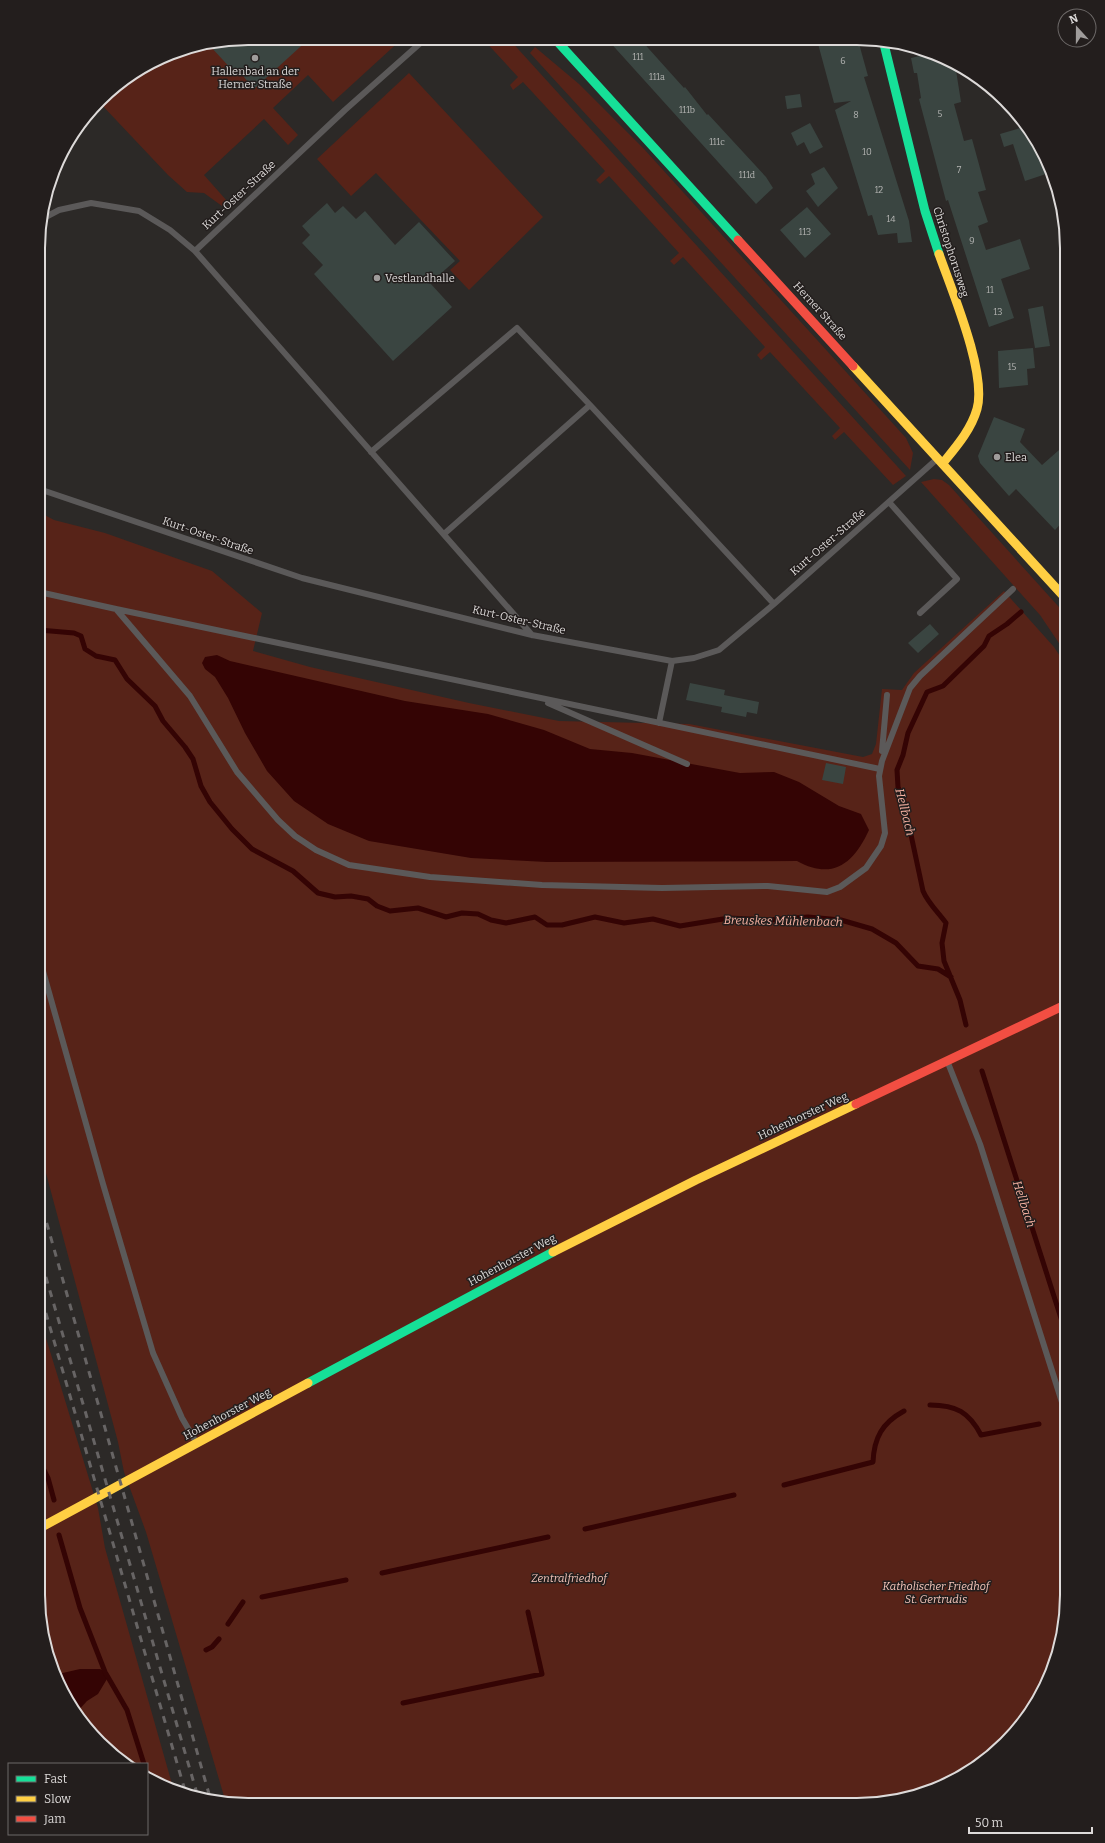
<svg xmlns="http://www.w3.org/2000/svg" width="1105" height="1843" font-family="Bitter,serif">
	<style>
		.green { fill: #572318 }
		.water { fill: #340404 }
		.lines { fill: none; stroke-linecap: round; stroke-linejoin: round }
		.stream { stroke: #340404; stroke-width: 5 }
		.building { fill: #3a4541 }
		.lane { stroke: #5b5959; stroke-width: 6 }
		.fast { stroke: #16e098; stroke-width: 9 }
		.slow { stroke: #ffcf43; stroke-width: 9 }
		.jam { stroke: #f24e42; stroke-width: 9 }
		.rail { stroke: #676464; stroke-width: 3; stroke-dasharray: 7 7; stroke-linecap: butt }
		.poi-dot { fill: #9f9c9b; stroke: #231e1d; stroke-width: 1.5 }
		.labels { text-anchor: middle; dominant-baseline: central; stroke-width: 3; stroke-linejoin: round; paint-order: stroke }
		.number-label { font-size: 9px; fill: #b4b5b3 }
		.poi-label { font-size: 11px; fill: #dddad9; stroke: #231e1d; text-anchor: start }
		.street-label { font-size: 11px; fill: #dddad9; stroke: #231e1d }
		.park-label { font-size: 11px; font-style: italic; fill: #f6c6bb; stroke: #231e1d }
		.water-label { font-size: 12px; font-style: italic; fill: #f7b1a1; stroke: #231e1d }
		.rim { fill: none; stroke: #dddad9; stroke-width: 2 }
	</style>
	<rect width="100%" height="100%" fill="#2c2927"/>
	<path class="green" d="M248,38H403L333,102L308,75L273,108L298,135L288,145L264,119L204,175L227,201L222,206L204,193L187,192L168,175L100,103L109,90L168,54Z
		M483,39H509L906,476L893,485L844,432L835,440L832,436L840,428L770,352L761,360L757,355L765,347L683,257L674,265L670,261L679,253L609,176L600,184L596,180L605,171L523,82L513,90L510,85L518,77Z
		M535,47L579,84L644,149L906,438L913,453L910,470L530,53Z
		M409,73L543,217L469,290L450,270L460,261L376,173L351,196L317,159Z
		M934,479L942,480L949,485L1067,616V655L1040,615L921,482Z
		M39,512L54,520L105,533L212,571L262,613L253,651L310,667L469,703L559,721L689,724L863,757L872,754L876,744L882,689L902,690L914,673L1004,591L1054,647L1067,667V1609L1051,1675L1024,1723L985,1762L937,1789L857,1805L226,1803L146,1532L124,1472L118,1442L39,1147Z
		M38,1312L98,1508L105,1548L174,1791L167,1789L147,1777V1764H124L120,1761L81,1723L54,1675L38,1595Z"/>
	<path class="water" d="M217,655L230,661L405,701L488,714L544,730L590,749L632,753L740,773L774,772L799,782L839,806L861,814L869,830C854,863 833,881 797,861L547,862L471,858L369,841L328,824L294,801L267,771L245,733L228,698L215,677L205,669L202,663L205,657Z
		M80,1669H100L105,1672L107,1679L98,1694L87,1701L76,1713L54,1675Z"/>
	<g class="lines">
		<path class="stream" d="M39,630L74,633L81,636L85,649L96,656L115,660L127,679L155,706L163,721L185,747L193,759L201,786L210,802L232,829L252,849L293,871L318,893L335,897L351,896L368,899L377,906L390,911L418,908L446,917L462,913L478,914L491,920L506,923L535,917L547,925H562L595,917L624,923L653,919L680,926L729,918L769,920L808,917L841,920L872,929L896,943L918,966L938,969L951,977
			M966,1025L960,1000L944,961L942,943L946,923C938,912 928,903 923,891L904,802L898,787L897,770L903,755L908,733L927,692L943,686L984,646L989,636L1007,624L1021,612
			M982,1071L1067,1337
			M930,1405C956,1405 969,1412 981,1435L1039,1424
			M38,1454L41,1464L48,1478L54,1500
			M784,1485L873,1462C874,1438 882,1423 904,1411
			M585,1529L734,1495
			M59,1535L80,1608L105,1672L127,1710L144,1764
			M382,1573L548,1537
			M262,1597L346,1580
			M228,1624L243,1602
			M206,1650L212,1647L219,1639
			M403,1703L542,1674L528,1612
			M147,1775L148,1778"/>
	</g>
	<path class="building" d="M248,38H310L254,89L238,70L235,73L210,46Z
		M607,39H640L684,88L685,87L707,115L708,114L766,177L773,188L756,204Z
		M817,40H858L868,76L864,77L909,221L912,242L898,243L897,233L878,235L872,215L868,216L835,110L851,101L834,103Z
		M923,50L938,54L955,64L961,102L954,104L964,141L972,139L986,190L978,192L988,222L978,226L986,250L1020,239L1030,269L1001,279L1014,318L989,327L948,200L946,201L919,99L921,98L917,73H914L911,58L924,55Z
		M800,94L802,107L787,109L785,96Z
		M810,123L823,147L810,154L804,142L797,146L791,133Z
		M1027,126L1034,138L1046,174L1025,181L1013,144L1004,147L1000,134Z
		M824,167L838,188L818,207L806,191L815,184L811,174Z
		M327,203L335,213L343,206L356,219L365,211L395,245L419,222L455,261L430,283L452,307L393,361L314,274L323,265L302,243L310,235L302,226Z
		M807,207L831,234L805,258L780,230Z
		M1043,306L1050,346L1035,348L1028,309Z
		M1033,348L1035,368L1027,369L1028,385L999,388L998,351Z
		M994,417L1025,429L1020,442L1042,465L1067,443V517L1055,530L1016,489L1009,496L980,463L978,456Z
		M930,624L939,634L918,653L908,643Z
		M690,683L725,690L724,695L759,702L757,714L747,712L746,717L721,712L722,707L686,700Z
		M826,763L846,767L843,784L822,780Z"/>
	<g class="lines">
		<path class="lane" d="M40,220L59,210L91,203L139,211L170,230L195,251L345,110L425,39
			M195,251L532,635
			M590,405L774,604
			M371,452L517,328L590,405L444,534
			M39,489L302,578L532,635L672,661L694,658L719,650L774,604L937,459
			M889,502L957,579L920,613
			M39,592L116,609L190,696L237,772L278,820L295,836L316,850L349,865L430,877L542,885L662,888L768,886L827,892L840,887L866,868L881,846L885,833L879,776L882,761L910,688L920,676L1013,589
			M116,609L880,769
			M548,703L687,764
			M659,723L672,661
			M882,751L887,695
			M39,957L103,1184L153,1353L182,1418L196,1442
			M948,1063L980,1144L1067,1418"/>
		<path class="fast" d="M555,39L738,240
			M883,40L925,211L939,254
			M308,1383L553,1252"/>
		<path class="slow" d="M939,254C952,291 987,373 977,409C971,430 956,447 943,463
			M853,366L1067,600
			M553,1252L696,1180L856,1104
			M38,1529L308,1383"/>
		<path class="jam" d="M738,240L853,366
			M856,1104L1067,1004"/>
		<path class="rail" d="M39,1196L211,1801
			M38,1250L198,1797
			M38,1286L186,1794"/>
	</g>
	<g class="poi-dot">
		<circle cx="255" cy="58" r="4"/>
		<circle cx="377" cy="278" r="4"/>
		<circle cx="997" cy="457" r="4"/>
	</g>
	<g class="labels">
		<g class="number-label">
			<text x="638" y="57">111</text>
			<text x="843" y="61">6</text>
			<text x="657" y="77">111a</text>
			<text x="687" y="110">111b</text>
			<text x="940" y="114">5</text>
			<text x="856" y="115">8</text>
			<text x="717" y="142">111c</text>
			<text x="867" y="152">10</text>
			<text x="959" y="170">7</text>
			<text x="747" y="175">111d</text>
			<text x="879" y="190">12</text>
			<text x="891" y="219">14</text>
			<text x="805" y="232">113</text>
			<text x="972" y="241">9</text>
			<text x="990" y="290">11</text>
			<text x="998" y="312">13</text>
			<text x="1012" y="367">15</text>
		</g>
		<g class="poi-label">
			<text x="255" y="71" text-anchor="middle">Hallenbad an der<tspan x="255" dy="13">Herner Straße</tspan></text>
			<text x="385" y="278">Vestlandhalle</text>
			<text x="1005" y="457">Elea</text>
		</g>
		<g class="street-label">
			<text transform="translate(239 195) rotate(-43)">Kurt-Oster-Straße</text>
			<text transform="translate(951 252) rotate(72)">Christophorusweg</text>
			<text transform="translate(820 311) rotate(48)">Herner Straße</text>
			<text transform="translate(208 536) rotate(19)">Kurt-Oster-Straße</text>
			<text transform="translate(828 542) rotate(-41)">Kurt-Oster-Straße</text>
			<text transform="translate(519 620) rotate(13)">Kurt-Oster-Straße</text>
			<text transform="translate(803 1116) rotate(-25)">Hohenhorster Weg</text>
			<text transform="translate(512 1260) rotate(-28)">Hohenhorster Weg</text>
			<text transform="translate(227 1414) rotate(-28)">Hohenhorster Weg</text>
		</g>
		<g class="park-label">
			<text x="569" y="1578">Zentralfriedhof</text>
			<text x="936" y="1586">Katholischer Friedhof<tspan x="936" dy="13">St. Gertrudis</tspan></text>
		</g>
		<g class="water-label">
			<text transform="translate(905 812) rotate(76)">Hellbach</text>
			<text transform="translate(783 921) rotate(1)">Breuskes Mühlenbach</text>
			<text transform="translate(1024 1204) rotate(72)">Hellbach</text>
		</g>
	</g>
	<path d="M0 0H1105V1843H0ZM248 45H857A203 203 0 0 1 1060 248V1595A203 203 0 0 1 857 1798H248A203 203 0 0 1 45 1595V248A203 203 0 0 1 248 45Z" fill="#231e1d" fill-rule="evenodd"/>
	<path class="rim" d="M248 45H857A203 203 0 0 1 1060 248V1595A203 203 0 0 1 857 1798H248A203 203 0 0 1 45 1595V248A203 203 0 0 1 248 45Z"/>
	<rect x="8" y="1763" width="140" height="72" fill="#231e1d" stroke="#6d6968"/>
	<rect x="16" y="1776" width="20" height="6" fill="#16e098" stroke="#6d6968"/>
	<text x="44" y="1783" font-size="12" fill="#dddad9">Fast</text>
	<rect x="16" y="1796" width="20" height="6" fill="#ffcf43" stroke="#6d6968"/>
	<text x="44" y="1803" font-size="12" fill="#dddad9">Slow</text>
	<rect x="16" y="1816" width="20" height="6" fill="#f24e42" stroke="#6d6968"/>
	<text x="44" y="1823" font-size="12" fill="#dddad9">Jam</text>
	<g transform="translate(1077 28) rotate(339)"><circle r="19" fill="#231e1d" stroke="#6d6968"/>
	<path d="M0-3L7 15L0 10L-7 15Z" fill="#9f9c9b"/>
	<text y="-6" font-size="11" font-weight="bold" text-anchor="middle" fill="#dddad9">N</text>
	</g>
	<path d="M969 1827v6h123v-6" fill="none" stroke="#dddad9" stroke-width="2"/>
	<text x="975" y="1827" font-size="12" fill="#dddad9" stroke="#231e1d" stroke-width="3" paint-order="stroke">50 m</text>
</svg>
